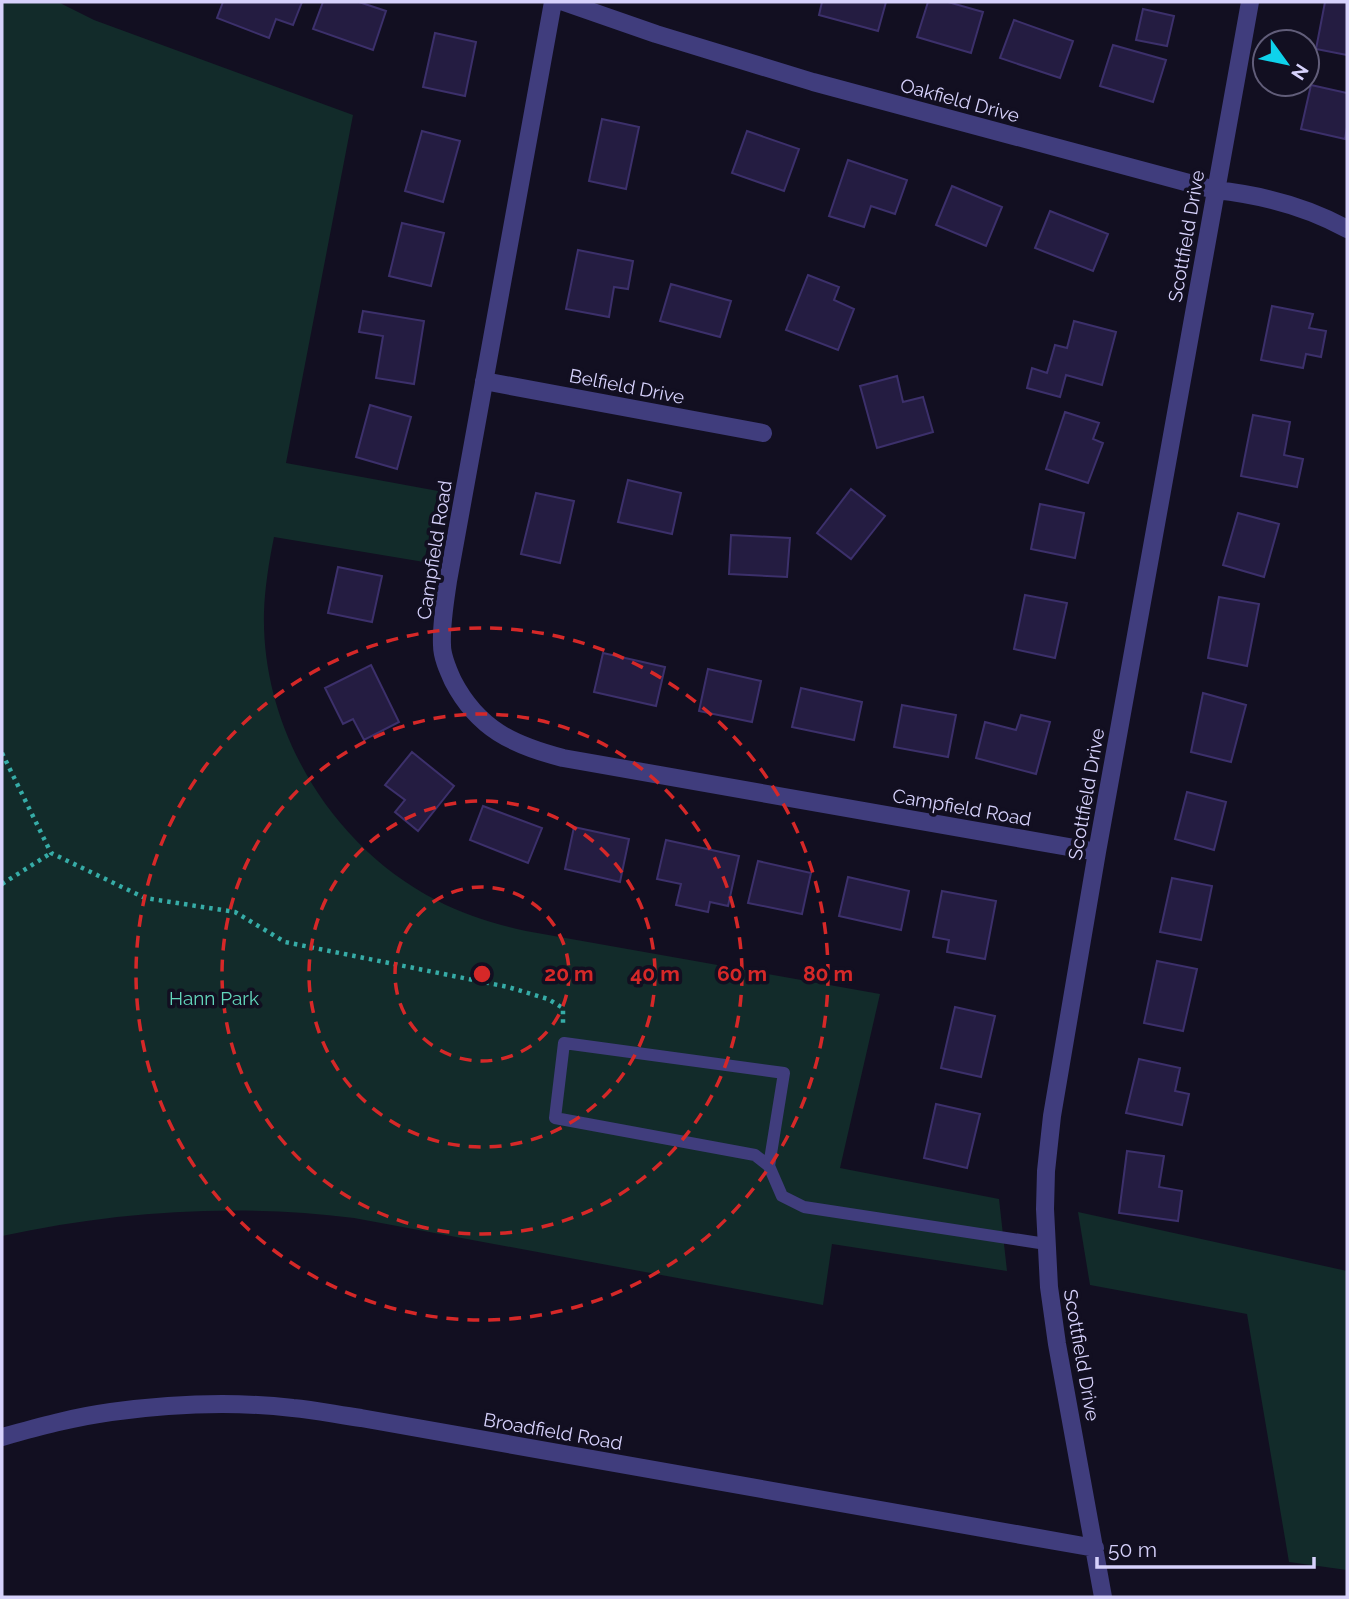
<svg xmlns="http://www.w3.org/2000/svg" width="1349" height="1599" font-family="Raleway,sans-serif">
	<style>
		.green { fill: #122b2a }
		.building { fill: #241c41; stroke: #3c306b; stroke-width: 2 }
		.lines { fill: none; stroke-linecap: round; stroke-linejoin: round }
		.path { stroke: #36aca7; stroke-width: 4.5; stroke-dasharray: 3.5 5; stroke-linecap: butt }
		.service { stroke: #403d7d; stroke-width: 12 }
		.minor { stroke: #403d7d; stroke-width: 18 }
		.ring { fill: none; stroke: #d62828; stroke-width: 3.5; stroke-dasharray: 12 9 }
		.labels { text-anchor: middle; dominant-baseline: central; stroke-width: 7; stroke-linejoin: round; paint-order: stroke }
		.street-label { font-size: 19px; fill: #d7d2fc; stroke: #120f21 }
		.park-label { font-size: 19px; fill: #63d7bc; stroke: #120f21 }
		.centre { fill: #d62828; stroke: #120f21; stroke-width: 3.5 }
		.ring-label { font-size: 21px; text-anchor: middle; font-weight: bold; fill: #d62828; stroke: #120f21; stroke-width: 7; stroke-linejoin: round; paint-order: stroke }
	</style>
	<rect width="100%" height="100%" fill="#120f21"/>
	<path class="green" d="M2,2H58L94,20L353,115L286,463L438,491L424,562L274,537C269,562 265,586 264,612C261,729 331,846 436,900C464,915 495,924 526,931L880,994L840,1168L999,1199L1007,1271L832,1244L823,1305L354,1218C236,1203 118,1211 2,1236Z
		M1078,1212L1347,1271V1570L1289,1562L1247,1314L1090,1285Z"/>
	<path class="building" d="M223,2H302L293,25L276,19L269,38L217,18Z
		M323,2H359L386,11L373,50L313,29Z
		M822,2H886L878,31L819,15Z
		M928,2H948L983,12L971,53L917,37Z
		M1325,2H1347V55L1316,49Z
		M1143,9L1174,16L1167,46L1136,40Z
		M1014,20L1073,41L1060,78L1000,58Z
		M435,33L476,42L465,96L423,87Z
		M1113,45L1166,60L1153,102L1100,86Z
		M1311,85L1347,93V127L1345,139L1301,129Z
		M602,119L639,127L626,189L589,181Z
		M422,131L460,141L443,202L405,191Z
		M747,131L799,149L784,191L732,173Z
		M848,160L907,180L895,214L871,206L864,227L829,216Z
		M952,186L1002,207L986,246L936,225Z
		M1050,211L1108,234L1093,271L1035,248Z
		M402,223L444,233L431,286L389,276Z
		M578,250L633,261L628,289L614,287L609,317L566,309Z
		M808,275L839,287L834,300L854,309L838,350L786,330Z
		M671,284L731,301L720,337L660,321Z
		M1272,306L1313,314L1309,328L1326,331L1321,357L1306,354L1303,368L1261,360Z
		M363,311L424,321L414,384L376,378L383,336L359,332Z
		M1074,321L1116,332L1102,385L1066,375L1060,397L1027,388L1032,368L1047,373L1055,345L1067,348Z
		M897,376L903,402L923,397L933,432L877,448L860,386Z
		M370,405L411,417L397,469L356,457Z
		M1065,412L1099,423L1093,439L1103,443L1088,483L1046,469Z
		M1253,415L1290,422L1284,455L1303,459L1297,487L1241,476Z
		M628,480L681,493L672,534L618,522Z
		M851,489L885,516L851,559L817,533Z
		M536,493L574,501L560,563L521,554Z
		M1040,504L1084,513L1075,558L1031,549Z
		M1238,513L1279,524L1264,577L1223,565Z
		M731,535L790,538L787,577L729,574Z
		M338,567L382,576L372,622L328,613Z
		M1025,595L1067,603L1055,658L1014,649Z
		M1219,597L1259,604L1247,666L1208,658Z
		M603,653L665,667L656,706L594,692Z
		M371,665L399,722L364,740L353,719L343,724L325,688Z
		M708,669L761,681L752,722L699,711Z
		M801,688L862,702L854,740L792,727Z
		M1203,693L1246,705L1231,762L1191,752Z
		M902,705L956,715L948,757L894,747Z
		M1021,715L1050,722L1036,774L976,758L985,722L1016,730Z
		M412,752L454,786L418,831L395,812L405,800L385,785Z
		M1187,792L1226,802L1214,850L1175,839Z
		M483,806L542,828L528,863L470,840Z
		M574,827L629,839L620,882L565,869Z
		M666,840L739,856L728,906L710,902L708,912L676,905L681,884L657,879Z
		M758,861L811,873L802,914L748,903Z
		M848,877L909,891L901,930L839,916Z
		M1172,878L1212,886L1201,940L1160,932Z
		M942,891L996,901L985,959L947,952L949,940L933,937Z
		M1157,961L1197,969L1183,1031L1144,1023Z
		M955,1007L995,1016L981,1077L941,1068Z
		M1139,1059L1180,1068L1175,1091L1189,1094L1182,1125L1126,1113Z
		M936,1104L980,1114L967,1168L924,1158Z
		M1127,1151L1164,1156L1159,1187L1182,1191L1178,1221L1119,1213Z"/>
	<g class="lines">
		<path class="path" d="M2,753L51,853L145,898L235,912L285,942L508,987L548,999L563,1008V1025
			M2,884L51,853"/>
		<path class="service" d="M564,1043L784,1073L769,1166L755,1155L555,1118Z
			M769,1166L782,1196L804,1207L1046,1244"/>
		<path class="minor" d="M553,2L448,581C445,602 441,624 442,645C442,657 448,670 453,681C478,729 513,745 563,758L1097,852
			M564,2L656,34L813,82L1215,190C1262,195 1306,206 1347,229
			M484,381L763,433
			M2,1437C38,1427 74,1417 111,1412C170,1404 233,1401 293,1408C316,1410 338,1415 361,1418L1095,1548
			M1103,1597L1057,1344L1049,1287L1045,1209L1046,1171L1052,1116L1097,852L1250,2"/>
	</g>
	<g class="ring">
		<circle cx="482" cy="974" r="87"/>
		<circle cx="482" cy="974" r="173"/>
		<circle cx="482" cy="974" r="260"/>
		<circle cx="482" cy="974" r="346"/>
	</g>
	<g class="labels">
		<g class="street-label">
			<text transform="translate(960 100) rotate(15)">Oakfield Drive</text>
			<text transform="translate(1186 236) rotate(-80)">Scottfield Drive</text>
			<text transform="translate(627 386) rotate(11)">Belfield Drive</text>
			<text transform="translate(434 550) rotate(-81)">Campfield Road</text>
			<text transform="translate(1086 794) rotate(-80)">Scottfield Drive</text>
			<text transform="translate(962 807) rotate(10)">Campfield Road</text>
			<text transform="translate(1082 1355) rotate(80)">Scottfield Drive</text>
			<text transform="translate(553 1431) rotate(10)">Broadfield Road</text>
		</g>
		<g class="park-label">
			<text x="214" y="998">Hann Park</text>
		</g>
	</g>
	<circle cx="482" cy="974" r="10" class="centre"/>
	<g class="ring-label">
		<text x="569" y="981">20 m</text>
		<text x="655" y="981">40 m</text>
		<text x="742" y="981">60 m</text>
		<text x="828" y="981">80 m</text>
	</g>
	<rect width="1349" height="1599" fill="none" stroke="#d7d2fc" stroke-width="7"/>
	<g transform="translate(1286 63) rotate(123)"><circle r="33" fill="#120f21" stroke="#615d79" stroke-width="2"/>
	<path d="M0-5L12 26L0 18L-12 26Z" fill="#0fd2eb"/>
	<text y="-10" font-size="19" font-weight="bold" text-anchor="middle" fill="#d7d2fc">N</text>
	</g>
	<path d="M1097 1557v10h217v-10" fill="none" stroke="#d7d2fc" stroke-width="3.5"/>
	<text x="1108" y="1557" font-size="21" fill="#d7d2fc" stroke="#120f21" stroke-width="5" paint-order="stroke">50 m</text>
</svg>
